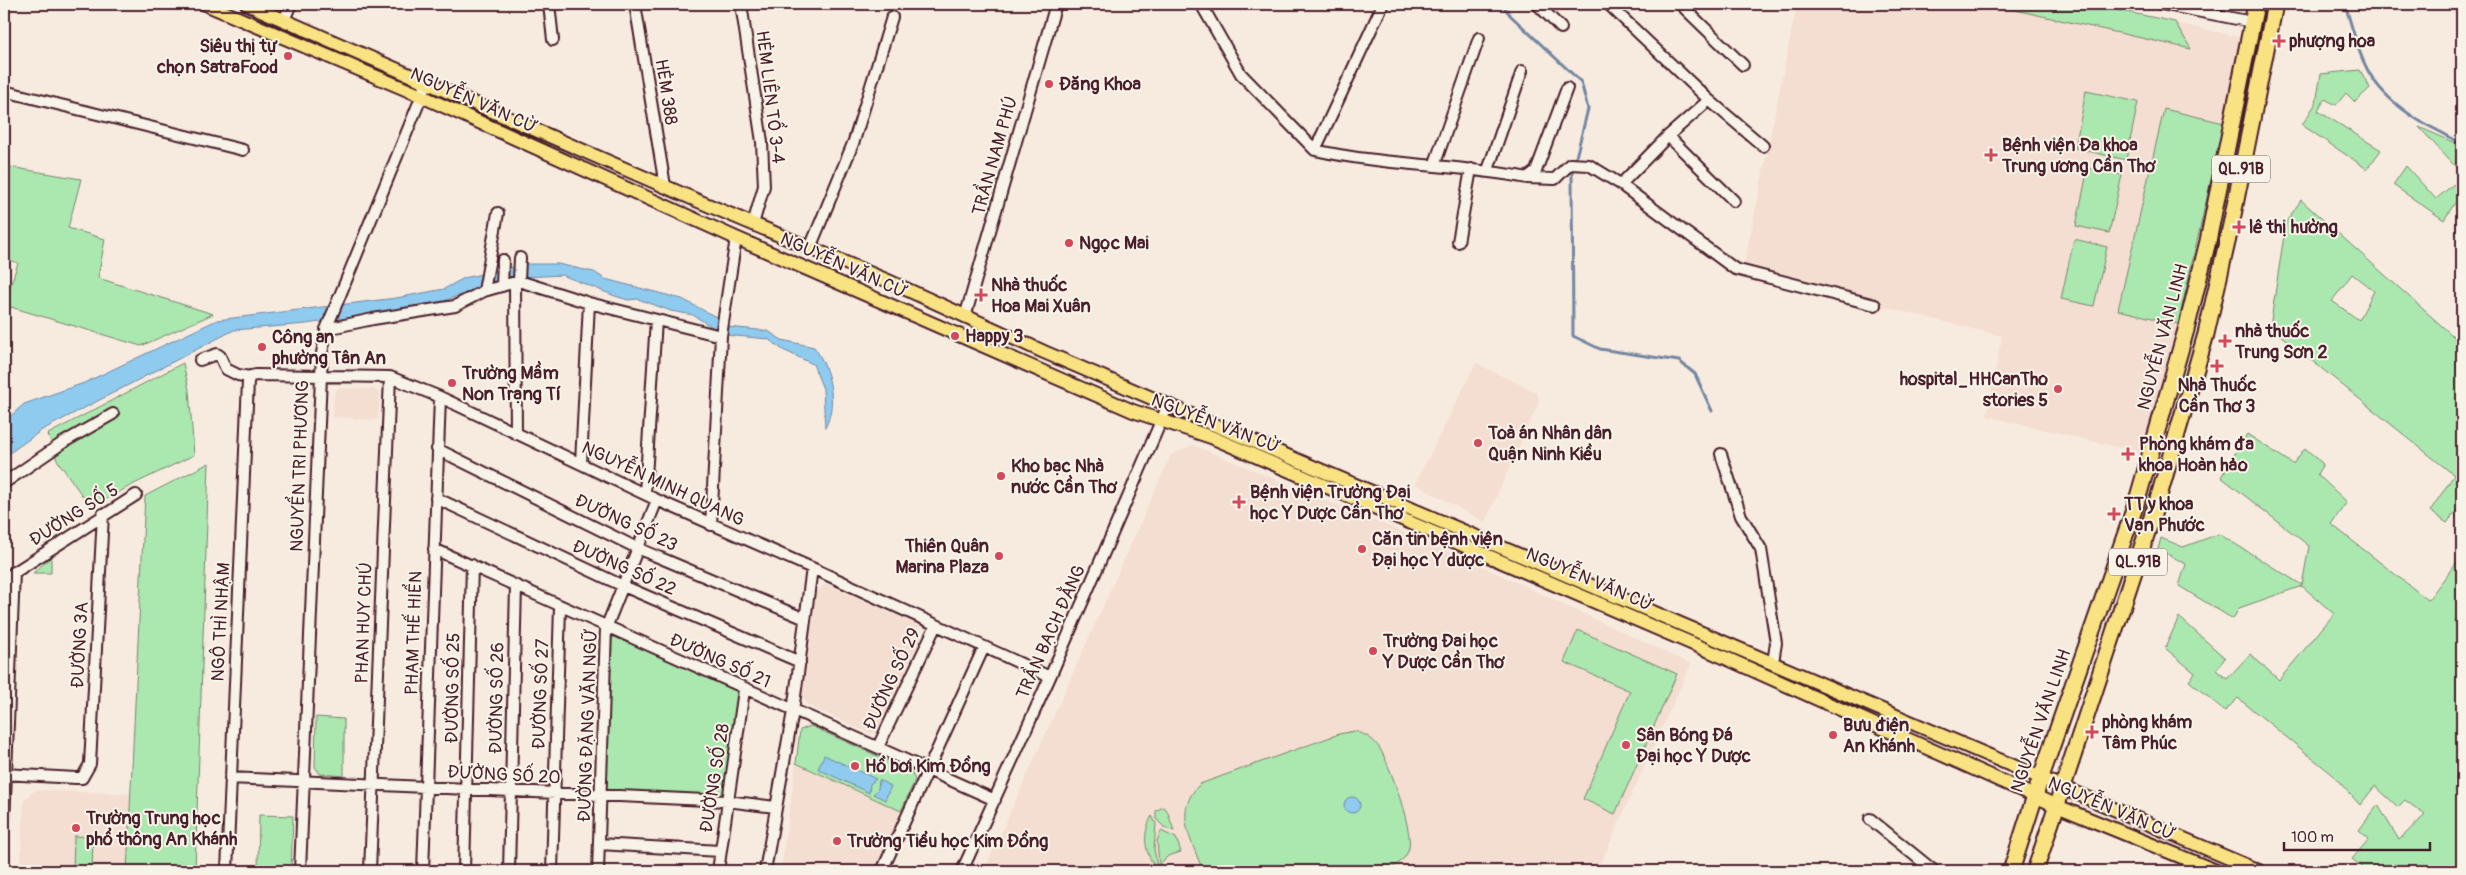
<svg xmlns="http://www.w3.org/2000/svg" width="2466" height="875" font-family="Pangolin,sans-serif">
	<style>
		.built { fill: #f4ddd1 }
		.green { fill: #aae8af; stroke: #7a846d; fill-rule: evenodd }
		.water { fill: #8fcaef; stroke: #7386a1 }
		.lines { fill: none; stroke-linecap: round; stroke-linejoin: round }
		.stream { stroke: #7386a1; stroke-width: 3 }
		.minor-casing { stroke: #4a1f2b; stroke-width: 14 }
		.major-casing { stroke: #4a1f2b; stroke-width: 16 }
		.highway-casing { stroke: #4a1f2b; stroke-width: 19 }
		.minor { stroke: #f7f3e8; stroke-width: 10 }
		.major { stroke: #f8e281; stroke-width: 12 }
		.highway { stroke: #f8e281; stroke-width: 15 }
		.poi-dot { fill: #d1495b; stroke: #f7f3e8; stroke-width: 2 }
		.labels { text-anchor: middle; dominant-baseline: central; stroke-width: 4; stroke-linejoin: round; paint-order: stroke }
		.shield { fill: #f7f3e8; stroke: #7e5f64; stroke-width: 1 }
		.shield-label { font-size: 16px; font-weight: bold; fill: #4a1f2b }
		.poi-label { font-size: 18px; font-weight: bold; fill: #4a1f2b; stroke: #f7f3e8; text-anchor: start }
		.street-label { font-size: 18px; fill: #4a1f2b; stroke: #f7f3e8 }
	</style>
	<rect width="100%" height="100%" fill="#f7ebdf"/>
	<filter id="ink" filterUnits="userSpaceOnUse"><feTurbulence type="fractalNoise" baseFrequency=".02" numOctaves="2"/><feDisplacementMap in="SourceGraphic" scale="10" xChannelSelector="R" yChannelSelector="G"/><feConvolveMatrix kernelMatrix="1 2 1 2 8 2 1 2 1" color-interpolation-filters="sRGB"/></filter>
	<g filter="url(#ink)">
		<path class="built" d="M1797,4H2089L2243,38L2166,376L2146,454L1987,416L2002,336L1743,272Z
			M1476,363L1537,393L1539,402L1485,522L1415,484Z
			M339,388L374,389L380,394L378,420L333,417L334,394Z
			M1193,445L1462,557L1691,664L1597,871H984L1171,455Z
			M826,584L918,625L921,638L882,728L871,734L807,705L802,695L816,591Z
			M796,763L901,811L875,871H781Z
			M35,790L131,794L127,871H20L24,800Z"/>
		<path class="green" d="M1988,4H2089L2175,22L2191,49Z
			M2360,70L2370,88L2355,102L2346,93L2336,105L2325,99L2318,111L2381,150L2367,169L2302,125L2316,103L2321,74Z
			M2086,91L2138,102L2126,160L2075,148Z
			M2164,109L2224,123L2178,324L2118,310Z
			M2419,127L2460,145L2462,149V174Z
			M4,166L81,179L68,228L105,239L98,278L213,314L141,346L4,305L18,263L4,258Z
			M2406,166L2436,199L2454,184L2462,192L2444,220L2393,185Z
			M2088,168L2122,175L2109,233L2076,226Z
			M2301,200L2462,344V503L2447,523L2430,511L2454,475L2270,327L2286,222ZM2352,274L2374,291L2359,320L2332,301Z
			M2074,239L2107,247L2094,306L2061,299Z
			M183,363L189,390L194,455L130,486L91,508L57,460L48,434Z
			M2247,434L2293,464L2305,448L2323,464L2317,474L2347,502L2331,524L2428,600L2462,555V611L2455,622L2462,628V871H2367L2352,859L2369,839L2359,830L2378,805L2399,840L2425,815L2405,800L2398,807L2375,786L2360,805L2332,774L2238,698L2225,711L2189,681L2195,673L2165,648L2179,617L2225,658L2216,670L2227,679L2250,654L2279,680L2334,614L2302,586L2239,608L2233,619L2179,586L2186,564L2158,549L2161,538L2183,547L2219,534L2302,585L2309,546L2221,477Z
			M209,463L195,871H127L145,496Z
			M51,557V573H33Z
			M1578,630L1677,674L1615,814L1583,799L1630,691L1564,662Z
			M617,634L738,689L725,792L723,795L609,792L605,789L612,639Z
			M316,717L344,719V776L320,774L315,767Z
			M811,726L911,771L915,780L901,811L796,763L800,730Z
			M1355,731C1365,734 1374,739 1380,749C1390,765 1413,830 1409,848C1406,860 1396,866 1385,871H1203C1192,841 1172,811 1200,784L1339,734Z
			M1163,807L1167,810L1174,831L1164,827L1156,819V811Z
			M259,815L293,816L291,871H258Z
			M1152,816L1156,824L1154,849L1158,871C1145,855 1141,835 1152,816Z
			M1161,831L1176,838L1181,852L1168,856L1159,865L1157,841Z
			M74,836L93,837L92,871H73Z"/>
		<path class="water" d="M526,264H558L594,272L605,279L682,299L718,318L728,327L768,331L782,340L814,347C830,368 838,404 825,428L823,389L813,364L783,350L768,339L725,335L693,315L671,311L638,299L628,300L615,296L562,275L507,278L430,306L306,324L234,330L42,430L4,457V422L24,404L84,383L217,320L396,298L444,289L464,278Z
			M824,755L876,779L870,784L869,793L818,769Z
			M879,780L891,786L885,800L873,794L878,789Z
			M1344 805a8 8 0 1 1 16 0a8 8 0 1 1-16 0Z"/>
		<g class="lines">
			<path class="stream" d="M1502,4L1511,16L1581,82L1588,109L1572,173L1573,336L1600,349L1679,361L1695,374L1712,411
				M2345,4C2362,61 2365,86 2418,120C2433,129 2449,135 2462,145"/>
			<g class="minor-casing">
				<path id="minor" d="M549,4L553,40
					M635,4L665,186
					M741,4L762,142L764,186L753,224
					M1201,4L1241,74L1315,150L1383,4
					M1537,4L1561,28
					M1608,4L1709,100L1763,146
					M1680,4L1743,65
					M2161,4L2252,22
					M284,20L291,4
					M4,91L243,150
					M1709,100L1668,136L1625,180L1623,182L1624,187L1735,269L1875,305
					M1668,136L1734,201
					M1315,150C1384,166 1457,164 1527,178L1536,171L1567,88
					M1434,166L1479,38
					M1488,170L1522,71
					M1527,178L1555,179L1570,164L1589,165L1622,185
					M498,213L484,291L519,281L589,303L721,336
					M1458,242L1471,169
					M810,248L854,141L892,17
					M519,281L520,258
					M515,283L516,434
					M502,286L503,260
					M965,317L1056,4
					M326,329L373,319L455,306L484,291
					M200,360L217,354L220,356L226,369L238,375L250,377
					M437,449L637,548L803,618
					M1721,454L1741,516L1761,549L1776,643L1773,662
					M581,463L589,303
					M4,483L64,442L113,414
					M645,493L656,320
					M436,498L621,585L800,662
					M711,525L721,336L736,238
					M434,549L995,800
					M4,579L136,495
					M878,747L936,625
					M4,774L76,778H82L90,764L103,514
					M230,778L727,801L775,807
					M1870,819L1934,871
					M4,824L14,572
					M599,844L720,851
					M227,871L248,381L251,376L256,375L390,377L440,397L657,500L812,568L1050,677
					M300,871L322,353L327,327L427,83
					M370,871L390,377
					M423,871L440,397
					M464,871L472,565
					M509,871L516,586
					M552,871L560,607
					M598,871L606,628L657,500
					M718,871L744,690
					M765,871L793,711L812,568
					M882,871L984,647
					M962,871L1050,677L1168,405"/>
			</g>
			<g class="major-casing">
				<path id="major" d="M205,4L417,94L736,238L1133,411L1211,437L1728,659L2057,806L2216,871
					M247,4L696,200L886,280L1044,352L2259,871"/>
			</g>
			<g class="highway-casing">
				<path id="highway" d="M2011,871L2041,777L2136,504L2186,330L2208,241L2256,4
					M2035,871L2159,496L2206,334L2231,225L2275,4"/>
			</g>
			<use href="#minor" class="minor"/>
			<use href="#major" class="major"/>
			<use href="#highway" class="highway"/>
		</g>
	</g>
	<g class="poi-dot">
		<path d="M2276.5 33.5h5v5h5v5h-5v5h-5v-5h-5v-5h5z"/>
		<circle cx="288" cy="56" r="5"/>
		<circle cx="1049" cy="84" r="5"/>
		<path d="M1988.5 147.5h5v5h5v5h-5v5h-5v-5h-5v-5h5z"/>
		<path d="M2236.5 219.5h5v5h5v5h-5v5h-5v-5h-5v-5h5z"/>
		<circle cx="1069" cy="243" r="5"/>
		<path d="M978.5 287.5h5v5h5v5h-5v5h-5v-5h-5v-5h5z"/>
		<circle cx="955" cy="336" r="5"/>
		<path d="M2222.5 333.5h5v5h5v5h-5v5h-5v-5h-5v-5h5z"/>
		<circle cx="262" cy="347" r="5"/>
		<path d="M2214.5 358.5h5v5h5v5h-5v5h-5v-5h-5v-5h5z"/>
		<circle cx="452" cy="383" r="5"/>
		<circle cx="2058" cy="389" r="5"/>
		<circle cx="1478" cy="443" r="5"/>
		<path d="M2125.5 446.5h5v5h5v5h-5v5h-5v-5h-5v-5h5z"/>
		<circle cx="1001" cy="476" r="5"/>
		<path d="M1236.5 494.5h5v5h5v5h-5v5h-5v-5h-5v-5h5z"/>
		<path d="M2111.5 506.5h5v5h5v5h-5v5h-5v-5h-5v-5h5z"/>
		<circle cx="1362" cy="549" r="5"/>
		<circle cx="999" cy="556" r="5"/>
		<circle cx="1373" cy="651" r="5"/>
		<path d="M2089.5 724.5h5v5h5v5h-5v5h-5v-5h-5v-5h5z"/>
		<circle cx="1833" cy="735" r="5"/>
		<circle cx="1626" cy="745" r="5"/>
		<circle cx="855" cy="766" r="5"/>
		<circle cx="76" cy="828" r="5"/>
		<circle cx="837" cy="841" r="5"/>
	</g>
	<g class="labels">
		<g class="shield">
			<rect x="2212" y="155.5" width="58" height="27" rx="4"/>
			<rect x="2109" y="548.5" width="58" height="27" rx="4"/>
		</g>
		<g class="shield-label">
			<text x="2241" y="169">QL.91B</text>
			<text x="2138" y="562">QL.91B</text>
		</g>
		<g class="poi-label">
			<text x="2289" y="41">phượng hoa</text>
			<text x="278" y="46" text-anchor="end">Siêu thị tự<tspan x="278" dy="21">chọn SatraFood</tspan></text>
			<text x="1059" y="84">Đăng Khoa</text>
			<text x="2002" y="145">Bệnh viện Đa khoa<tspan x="2002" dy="21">Trung ương Cần Thơ</tspan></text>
			<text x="2249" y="227">lê thị hường</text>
			<text x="1079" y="243">Ngọc Mai</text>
			<text x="991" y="285">Nhà thuốc<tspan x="991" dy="21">Hoa Mai Xuân</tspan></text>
			<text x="2235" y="331">nhà thuốc<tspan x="2235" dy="21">Trung Sơn 2</tspan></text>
			<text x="965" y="336">Happy 3</text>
			<text x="272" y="337">Công an<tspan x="272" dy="21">phường Tân An</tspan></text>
			<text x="462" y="373">Trường Mầm<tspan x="462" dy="21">Non Trạng Tí</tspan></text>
			<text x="2048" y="379" text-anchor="end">hospital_HHCanTho<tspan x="2048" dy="21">stories 5</tspan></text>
			<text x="2217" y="385" text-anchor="middle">Nhà Thuốc<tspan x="2217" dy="21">Cần Thơ 3</tspan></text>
			<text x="1488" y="433">Toà án Nhân dân<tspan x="1488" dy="21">Quận Ninh Kiều</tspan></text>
			<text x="2139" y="444">Phòng khám đa<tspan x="2139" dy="21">khoa Hoàn hảo</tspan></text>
			<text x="1011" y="466">Kho bạc Nhà<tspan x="1011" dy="21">nước Cần Thơ</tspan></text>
			<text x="1250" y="492">Bệnh viện Trường Đại<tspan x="1250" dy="21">học Y Dược Cần Thơ</tspan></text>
			<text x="2124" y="504">TT y khoa<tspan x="2124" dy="21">Vạn Phước</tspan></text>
			<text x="1372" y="539">Căn tin bệnh viện<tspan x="1372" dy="21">Đại học Y dược</tspan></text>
			<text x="989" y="546" text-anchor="end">Thiên Quân<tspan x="989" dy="21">Marina Plaza</tspan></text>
			<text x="1383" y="641">Trường Đại học<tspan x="1383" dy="21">Y Dược Cần Thơ</tspan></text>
			<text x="2102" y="722">phòng khám<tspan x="2102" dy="21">Tâm Phúc</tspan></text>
			<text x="1843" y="725">Bưu điện<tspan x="1843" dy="21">An Khánh</tspan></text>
			<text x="1636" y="735">Sân Bóng Đá<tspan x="1636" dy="21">Đại học Y Dược</tspan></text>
			<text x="865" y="766">Hồ bơi Kim Đồng</text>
			<text x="86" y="818">Trường Trung học<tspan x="86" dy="21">phổ thông An Khánh</tspan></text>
			<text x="847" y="841">Trường Tiểu học Kim Đồng</text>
		</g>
		<g class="street-label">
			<text transform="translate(666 92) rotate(81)">HẺM 388</text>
			<text transform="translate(770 97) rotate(83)">HẺM LIÊN TỔ 3-4</text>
			<text transform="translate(474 101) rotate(24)">NGUYỄN VĂN CỪ</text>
			<text transform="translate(995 156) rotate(-74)">TRẦN NAM PHÚ</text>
			<text transform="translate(844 266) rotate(24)">NGUYỄN VĂN CỪ</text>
			<text transform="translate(2163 337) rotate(-75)">NGUYỄN VĂN LINH</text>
			<text transform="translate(1216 424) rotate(21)">NGUYỄN VĂN CỪ</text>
			<text transform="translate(300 466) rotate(-88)">NGUYỂN TRI PHƯƠNG</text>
			<text transform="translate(663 484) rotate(25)">NGUYỄN MINH QUANG</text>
			<text transform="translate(74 515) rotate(-32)">ĐƯỜNG SỐ 5</text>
			<text transform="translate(626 523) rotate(25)">ĐƯỜNG SỐ 23</text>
			<text transform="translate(624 568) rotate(24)">ĐƯỜNG SỐ 22</text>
			<text transform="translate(1590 580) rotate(23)">NGUYỄN VĂN CỪ</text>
			<text transform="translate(221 622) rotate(-87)">NGÔ THÌ NHẬM</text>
			<text transform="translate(364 623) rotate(-88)">PHAN HUY CHÚ</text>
			<text transform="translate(1051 632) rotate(-66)">TRẦN BẠCH ĐẰNG</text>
			<text transform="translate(414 633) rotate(-88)">PHẠM THẾ HIỂN</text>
			<text transform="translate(80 645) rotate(-87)">ĐƯỜNG 3A</text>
			<text transform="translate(720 661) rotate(24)">ĐƯỜNG SỐ 21</text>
			<text transform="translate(892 679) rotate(-65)">ĐƯỜNG SỐ 29</text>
			<text transform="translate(453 688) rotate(-89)">ĐƯỜNG SỐ 25</text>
			<text transform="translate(541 694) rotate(-88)">ĐƯỜNG SỐ 27</text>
			<text transform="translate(497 698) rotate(-89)">ĐƯỜNG SỐ 26</text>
			<text transform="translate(2041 721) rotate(-71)">NGUYỄN VĂN LINH</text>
			<text transform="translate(588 725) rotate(-88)">ĐƯỜNG ĐẶNG VĂN NGỮ</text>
			<text transform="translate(504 775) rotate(3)">ĐƯỜNG SỐ 20</text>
			<text transform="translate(715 778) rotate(-81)">ĐƯỜNG SỐ 28</text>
			<text transform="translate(2112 809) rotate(23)">NGUYỄN VĂN CỪ</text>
		</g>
	</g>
	<rect width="2466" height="875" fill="none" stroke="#f7f3e8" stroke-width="20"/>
	<rect x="10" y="10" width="2446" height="855" fill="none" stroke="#4a1f2b" stroke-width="2" filter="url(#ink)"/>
	<path d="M2284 842v8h146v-8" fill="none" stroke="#4a1f2b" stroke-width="2.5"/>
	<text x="2291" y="842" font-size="15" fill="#4a1f2b" stroke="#f7f3e8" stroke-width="4" paint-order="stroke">100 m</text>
</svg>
